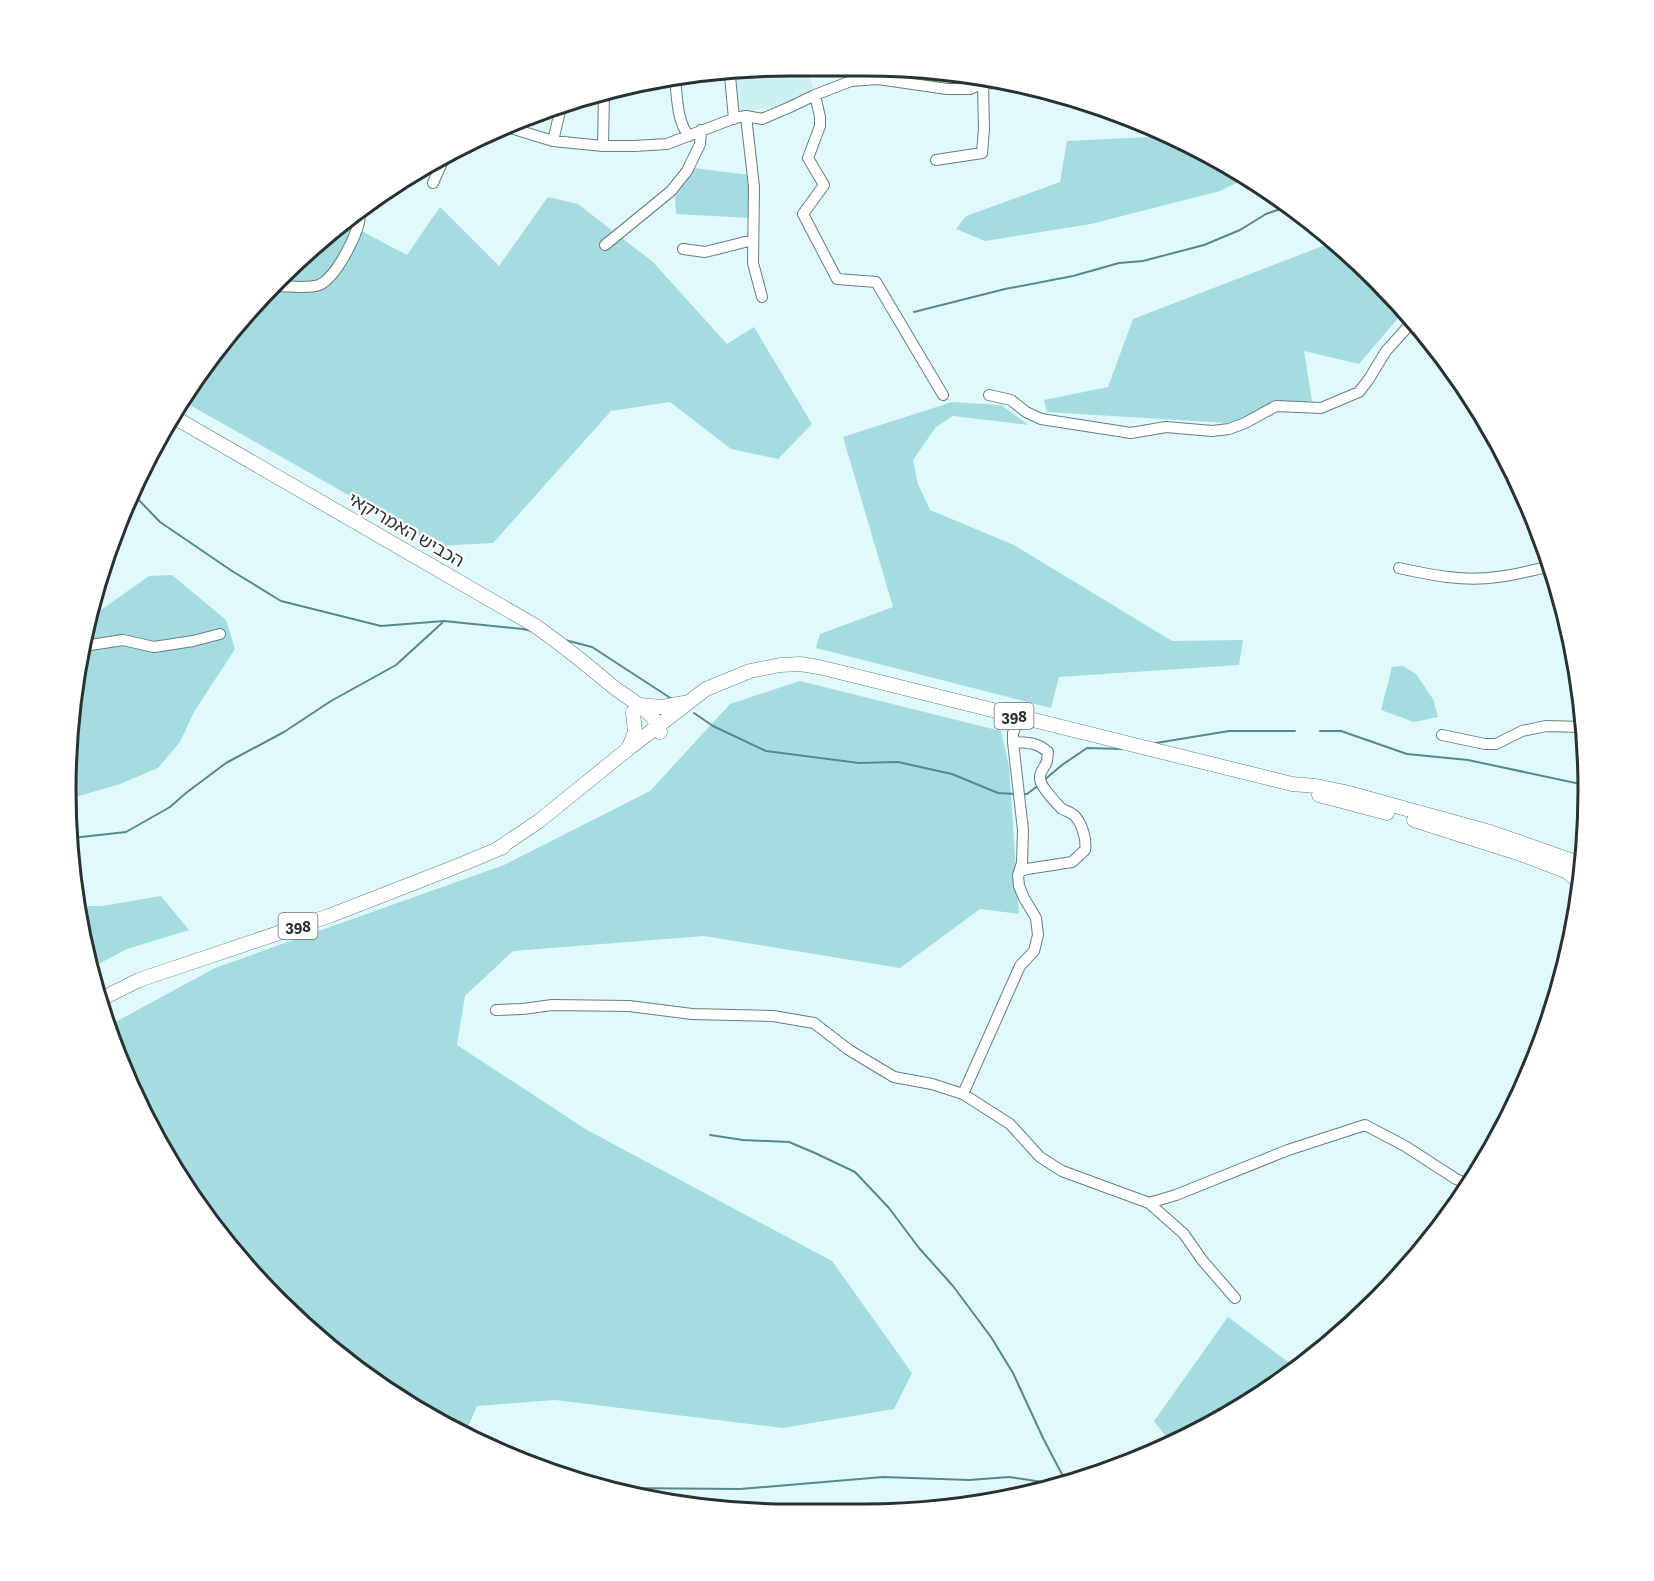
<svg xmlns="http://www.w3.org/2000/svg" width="1654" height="1581" font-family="'Zilla Slab','Noto Sans Hebrew',serif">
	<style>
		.built { fill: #cdf0f2 }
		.green { fill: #a5dce0 }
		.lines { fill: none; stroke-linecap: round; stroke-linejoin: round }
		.stream { stroke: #59888c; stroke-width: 2 }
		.minor-casing { stroke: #677e7f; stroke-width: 12 }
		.major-casing { stroke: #677e7f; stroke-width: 15 }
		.minor { stroke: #fff; stroke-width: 10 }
		.major { stroke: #fff; stroke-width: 14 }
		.labels { text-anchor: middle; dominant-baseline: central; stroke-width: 4.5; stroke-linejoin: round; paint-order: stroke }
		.shield { fill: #fff; stroke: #697070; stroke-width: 1.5 }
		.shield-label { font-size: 16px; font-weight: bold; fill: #293233 }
		.street-label { font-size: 18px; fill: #293233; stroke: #fff }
		.rim { fill: none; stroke: #293233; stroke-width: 3 }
	</style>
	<rect width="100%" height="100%" fill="#e0fafb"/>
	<path class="built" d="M808,72L814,91L786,103L738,114L733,76Z"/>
	<path class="green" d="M918,69L975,78L974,83L945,81L916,76Z
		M1170,136L1184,141L1245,179L1220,191L1091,224L985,241L956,229L966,216L1060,182L1067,141Z
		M694,168L749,175L750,218L676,214L675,196Z
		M548,197L578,204L653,262L727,344L754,327L812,424L778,459L731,449L670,402L611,411L493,543L438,546L183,401L246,313L348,224L407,255L440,207L499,266Z
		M1333,242L1405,310L1359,364L1304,351L1312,401L1226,423L1047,412L1044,400L1108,387L1133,319Z
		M952,402L1001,405L1029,425L953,416L936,427L913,460L918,484L930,510L1014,545L1172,641L1243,640L1239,665L1059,677L1051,708L816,648L820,634L893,607L843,437Z
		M172,575L226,620L235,649L194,712L180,742L158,768L120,784L72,798V696L91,617L149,576Z
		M1403,666L1416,674L1433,699L1438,717L1414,722L1381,710L1392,667Z
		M800,681L1001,731L1009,767L1019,914L980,909L900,968L704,936L513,951L465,996L457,1045L587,1130L832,1261L912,1373L894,1409L783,1428L555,1400L477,1406L465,1434L388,1393L246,1268L163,1153L106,1027L215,968L504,865L650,791L730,704Z
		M161,896L189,930L127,949L91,968L77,906H102Z
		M1228,1317L1296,1368L1225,1418L1171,1443L1154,1421Z"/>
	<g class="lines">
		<path class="stream" d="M914,312L1005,289L1073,276L1119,263L1143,261L1204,245L1240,230L1266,214L1289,206
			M133,494L160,522L232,571L281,601L381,626L444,621L523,629L532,631
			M565,640L592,647L672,699
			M694,713L713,726L766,751L859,763L898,762L952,774L998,793L1015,794
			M1320,731H1341L1407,754L1468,760L1585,785
			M1156,743L1229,731H1295
			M1043,781L1062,765L1087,748L1122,749
			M1023,794H1027L1039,785
			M72,838L126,832L170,807L186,793L226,763L284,732L331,701L396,665L442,623
			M710,1135L743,1140L789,1142L815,1153L855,1172L889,1208L919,1248L953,1286L991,1337L1013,1373L1043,1438L1067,1484
			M595,1485L620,1488L740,1489L883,1477L969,1480L1009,1477L1049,1483L1054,1486"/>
		<g class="minor-casing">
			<path id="minor" d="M730,76L734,119
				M675,79C677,95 677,123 689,136
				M815,95L820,117V126L808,158L824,185L803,214L837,279L876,282L943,395
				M746,116L754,187L753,263L762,297
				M504,126L553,141L603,146H634L667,144L735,118L746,116L762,119L790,107L815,95L851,81L878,79L947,89H970L979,85L999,82L1036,90L1054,92
				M553,141L561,107
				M603,146L604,94
				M936,160L982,153L984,129L983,85
				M433,183L444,158
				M605,245L671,191L687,171L700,144L701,130
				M683,249L705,252L753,240
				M277,286C290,286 307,289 319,285C336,278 361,230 360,213
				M989,395L1011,400L1026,412L1041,419L1131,433L1166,427L1212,431L1229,429L1245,423L1276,406L1321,408L1359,392L1369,379L1386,351L1414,320
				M1399,568C1431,575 1464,582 1497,577C1515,575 1533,570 1552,566
				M84,646L123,640L154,647L193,641L220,634
				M1442,735L1485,744H1496L1522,731L1546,726L1583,727
				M1013,742C1027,743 1037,742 1048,752C1048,753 1047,761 1047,761C1045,768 1039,771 1040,779C1041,787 1056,803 1062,809C1066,811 1071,812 1075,816C1082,824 1087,840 1085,850L1072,862L1027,869L1019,872
				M496,1010L523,1009L552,1005L629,1006L692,1014L773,1016L814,1023L849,1050L894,1077L932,1084L963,1094L1010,1124L1040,1157L1062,1171L1149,1203L1176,1195L1288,1150L1365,1125L1405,1146L1456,1179L1468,1184
				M963,1094L1020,966L1034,951L1038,935L1036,918L1024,898L1019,886L1018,875L1022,863L1023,830L1013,742V733L1020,717
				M1149,1203L1184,1234L1202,1260L1235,1298"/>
		</g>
		<g class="major-casing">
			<path id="major" d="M172,416L534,625C561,644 586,664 611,685C626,698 656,711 660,732
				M639,705L662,707L684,703
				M629,747L635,732L633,712
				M1319,795L1387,813
				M1414,820L1521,854L1568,872L1579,883
				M496,850L539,821L628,749L706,689L750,671L780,665L800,664L819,667L1292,784L1316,786L1345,792L1490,832L1582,864
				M99,1000L139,980L329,916L460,865L503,847"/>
		</g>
		<use href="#minor" class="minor"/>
		<use href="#major" class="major"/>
	</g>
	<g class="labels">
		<g class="shield">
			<rect x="994.5" y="703" width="39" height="26" rx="4.5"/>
			<rect x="278.5" y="913" width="39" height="26" rx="4.5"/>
		</g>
		<g class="shield-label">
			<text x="1014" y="716">398</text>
			<text x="298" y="926">398</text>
		</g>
		<g class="street-label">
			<text transform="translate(406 530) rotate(30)">הכביש האמריקאי</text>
		</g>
	</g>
	<path d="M0 0H1654V1581H0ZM790 76H864A714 714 0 0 1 1578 790V790A714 714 0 0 1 864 1504H790A714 714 0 0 1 76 790V790A714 714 0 0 1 790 76Z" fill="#fff" fill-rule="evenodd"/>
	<path class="rim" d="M790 76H864A714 714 0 0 1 1578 790V790A714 714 0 0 1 864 1504H790A714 714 0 0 1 76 790V790A714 714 0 0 1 790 76Z"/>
</svg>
